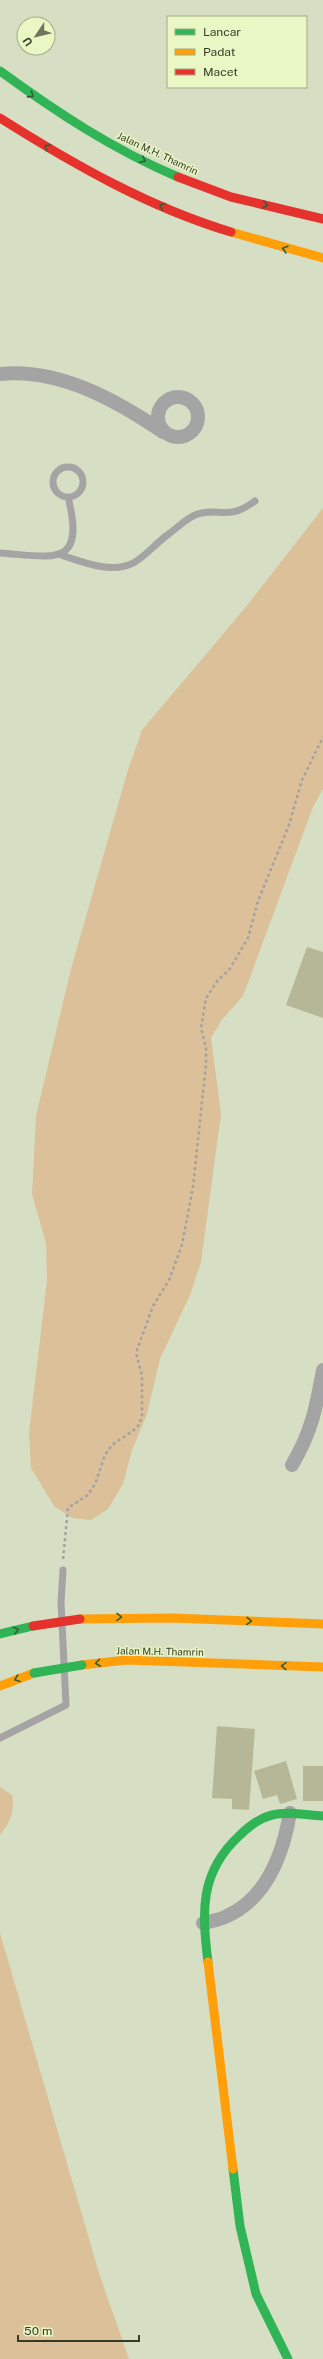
<svg xmlns="http://www.w3.org/2000/svg" width="323" height="2359" font-family="'Public Sans',sans-serif">
	<style>
		.green { fill: #dbc099 }
		.building { fill: #b6b796 }
		.lines { fill: none; stroke-linecap: round; stroke-linejoin: round }
		.path { stroke: #a2a3a0; stroke-width: 2.5; stroke-dasharray: 3 3; stroke-linecap: butt }
		.lane { stroke: #a5a4a5; stroke-width: 7 }
		.street { stroke: #a5a4a5; stroke-width: 14 }
		.fast { stroke: #30b455; stroke-width: 9 }
		.slow { stroke: #ff9f0a; stroke-width: 9 }
		.jam { stroke: #e5322d; stroke-width: 9 }
		.fast-bridge { stroke: #30b455; stroke-width: 9 }
		.jam-bridge { stroke: #e5322d; stroke-width: 9 }
		.oneway { stroke: #345f36 }
		.labels { text-anchor: middle; dominant-baseline: central; stroke-width: 3; stroke-linejoin: round; paint-order: stroke }
		.street-label { font-size: 10px; fill: #363b28; stroke: #e9f7c5 }
	</style>
	<rect width="100%" height="100%" fill="#d6dfc3"/>
	<path class="green" d="M323,508V789L313,807L243,996L221,1021L211,1038L221,1114L201,1262L190,1295L160,1359L147,1414L132,1450L123,1484L108,1509L91,1520L72,1518L54,1506L31,1468L29,1433L47,1280L46,1243L32,1194L36,1116L71,969L127,773L142,730L245,608Z
		M0,1787L12,1795C15,1813 10,1822 0,1835Z
		M0,1933L99,2273L129,2359H0Z"/>
	<path class="building" d="M307,947L323,952V1018L286,1005Z
		M217,1726L255,1729L249,1810L232,1809V1799L212,1798Z
		M286,1761L297,1799L280,1804L277,1795L263,1799L254,1771Z
		M303,1766H323V1801H303Z"/>
	<g class="lines">
		<path class="path" d="M63,1559L68,1508L88,1495L95,1484L105,1455L112,1445L137,1428L142,1417V1376L136,1353L153,1306L169,1280L182,1245L193,1187L206,1064V1048L201,1028L206,998L218,980L229,970L248,938L258,901L289,825L302,780L323,737"/>
		<path class="lane" d="M53 482a15 15 0 1 1 30 0a15 15 0 1 1-30 0Z
			M0,553C54,557 86,568 68,497
			M61,555C83,562 113,575 135,562C148,554 157,542 170,533C178,527 186,519 195,515C218,506 227,522 255,501
			M0,1738L66,1705L61,1602L63,1570"/>
		<path class="street" d="M0,374C59,368 116,400 163,432
			M158 417a20 20 0 1 1 40 0a20 20 0 1 1-40 0Z
			M292,1465C312,1431 316,1408 323,1370
			M203,1923C211,1921 220,1920 227,1916C267,1898 283,1854 290,1813"/>
		<path class="fast" d="M0,71C56,112 114,150 178,177
			M0,1634L33,1626
			M208,1962C202,1913 199,1873 239,1836C248,1827 259,1818 272,1815C288,1811 306,1815 323,1816
			M233,2169L240,2226L256,2294L288,2359"/>
		<path class="slow" d="M231,232L323,258
			M80,1619L172,1618L323,1624
			M82,1665L126,1660L323,1667
			M0,1686L34,1673
			M208,1962L233,2169"/>
		<path class="jam" d="M0,118C73,164 148,207 231,232
			M178,177L231,197L323,219"/>
		<path class="fast-bridge" d="M34,1673L82,1665"/>
		<path class="jam-bridge" d="M33,1626L80,1619"/>
	</g>
	<defs><path id="oneway-chevron" d="M-2-3.5L2.5 0L-2 3.5" fill="none" stroke-width="1.6" stroke-linecap="round" stroke-linejoin="round"/></defs>
	<g class="oneway">
		<use href="#oneway-chevron" transform="translate(31 95) rotate(33)"/>
		<use href="#oneway-chevron" transform="translate(47 147) rotate(-148)"/>
		<use href="#oneway-chevron" transform="translate(143 160) rotate(27)"/>
		<use href="#oneway-chevron" transform="translate(265 205) rotate(14)"/>
		<use href="#oneway-chevron" transform="translate(162 206) rotate(-157)"/>
		<use href="#oneway-chevron" transform="translate(285 249) rotate(-164)"/>
		<use href="#oneway-chevron" transform="translate(119 1617) rotate(1)"/>
		<use href="#oneway-chevron" transform="translate(249 1621) rotate(2)"/>
		<use href="#oneway-chevron" transform="translate(16 1630) rotate(-15)"/>
		<use href="#oneway-chevron" transform="translate(98 1663) rotate(173)"/>
		<use href="#oneway-chevron" transform="translate(284 1666) rotate(-179)"/>
		<use href="#oneway-chevron" transform="translate(17 1679) rotate(160)"/>
	</g>
	<g class="labels">
		<g class="street-label">
			<text transform="translate(158 153) rotate(25)">Jalan M.H. Thamrin</text>
			<text transform="translate(160 1651) rotate(1)">Jalan M.H. Thamrin</text>
		</g>
	</g>
	<rect x="167" y="16" width="140" height="72" fill="#e9f7c5" stroke="#a1ac86"/>
	<rect x="175" y="29" width="20" height="6" fill="#30b455" stroke="#a1ac86"/>
	<text x="203" y="36" font-size="12" fill="#363b28">Lancar</text>
	<rect x="175" y="49" width="20" height="6" fill="#ff9f0a" stroke="#a1ac86"/>
	<text x="203" y="56" font-size="12" fill="#363b28">Padat</text>
	<rect x="175" y="69" width="20" height="6" fill="#e5322d" stroke="#a1ac86"/>
	<text x="203" y="76" font-size="12" fill="#363b28">Macet</text>
	<g transform="translate(36 36) rotate(235)"><circle r="19" fill="#e9f7c5" stroke="#a1ac86"/>
	<path d="M0-3L7 15L0 10L-7 15Z" fill="#6e745e"/>
	<text y="-6" font-size="11" font-weight="bold" text-anchor="middle" fill="#363b28">U</text>
	</g>
	<path d="M18 2335v6h121v-6" fill="none" stroke="#363b28" stroke-width="2"/>
	<text x="24" y="2335" font-size="12" fill="#363b28" stroke="#e9f7c5" stroke-width="3" paint-order="stroke">50 m</text>
</svg>
